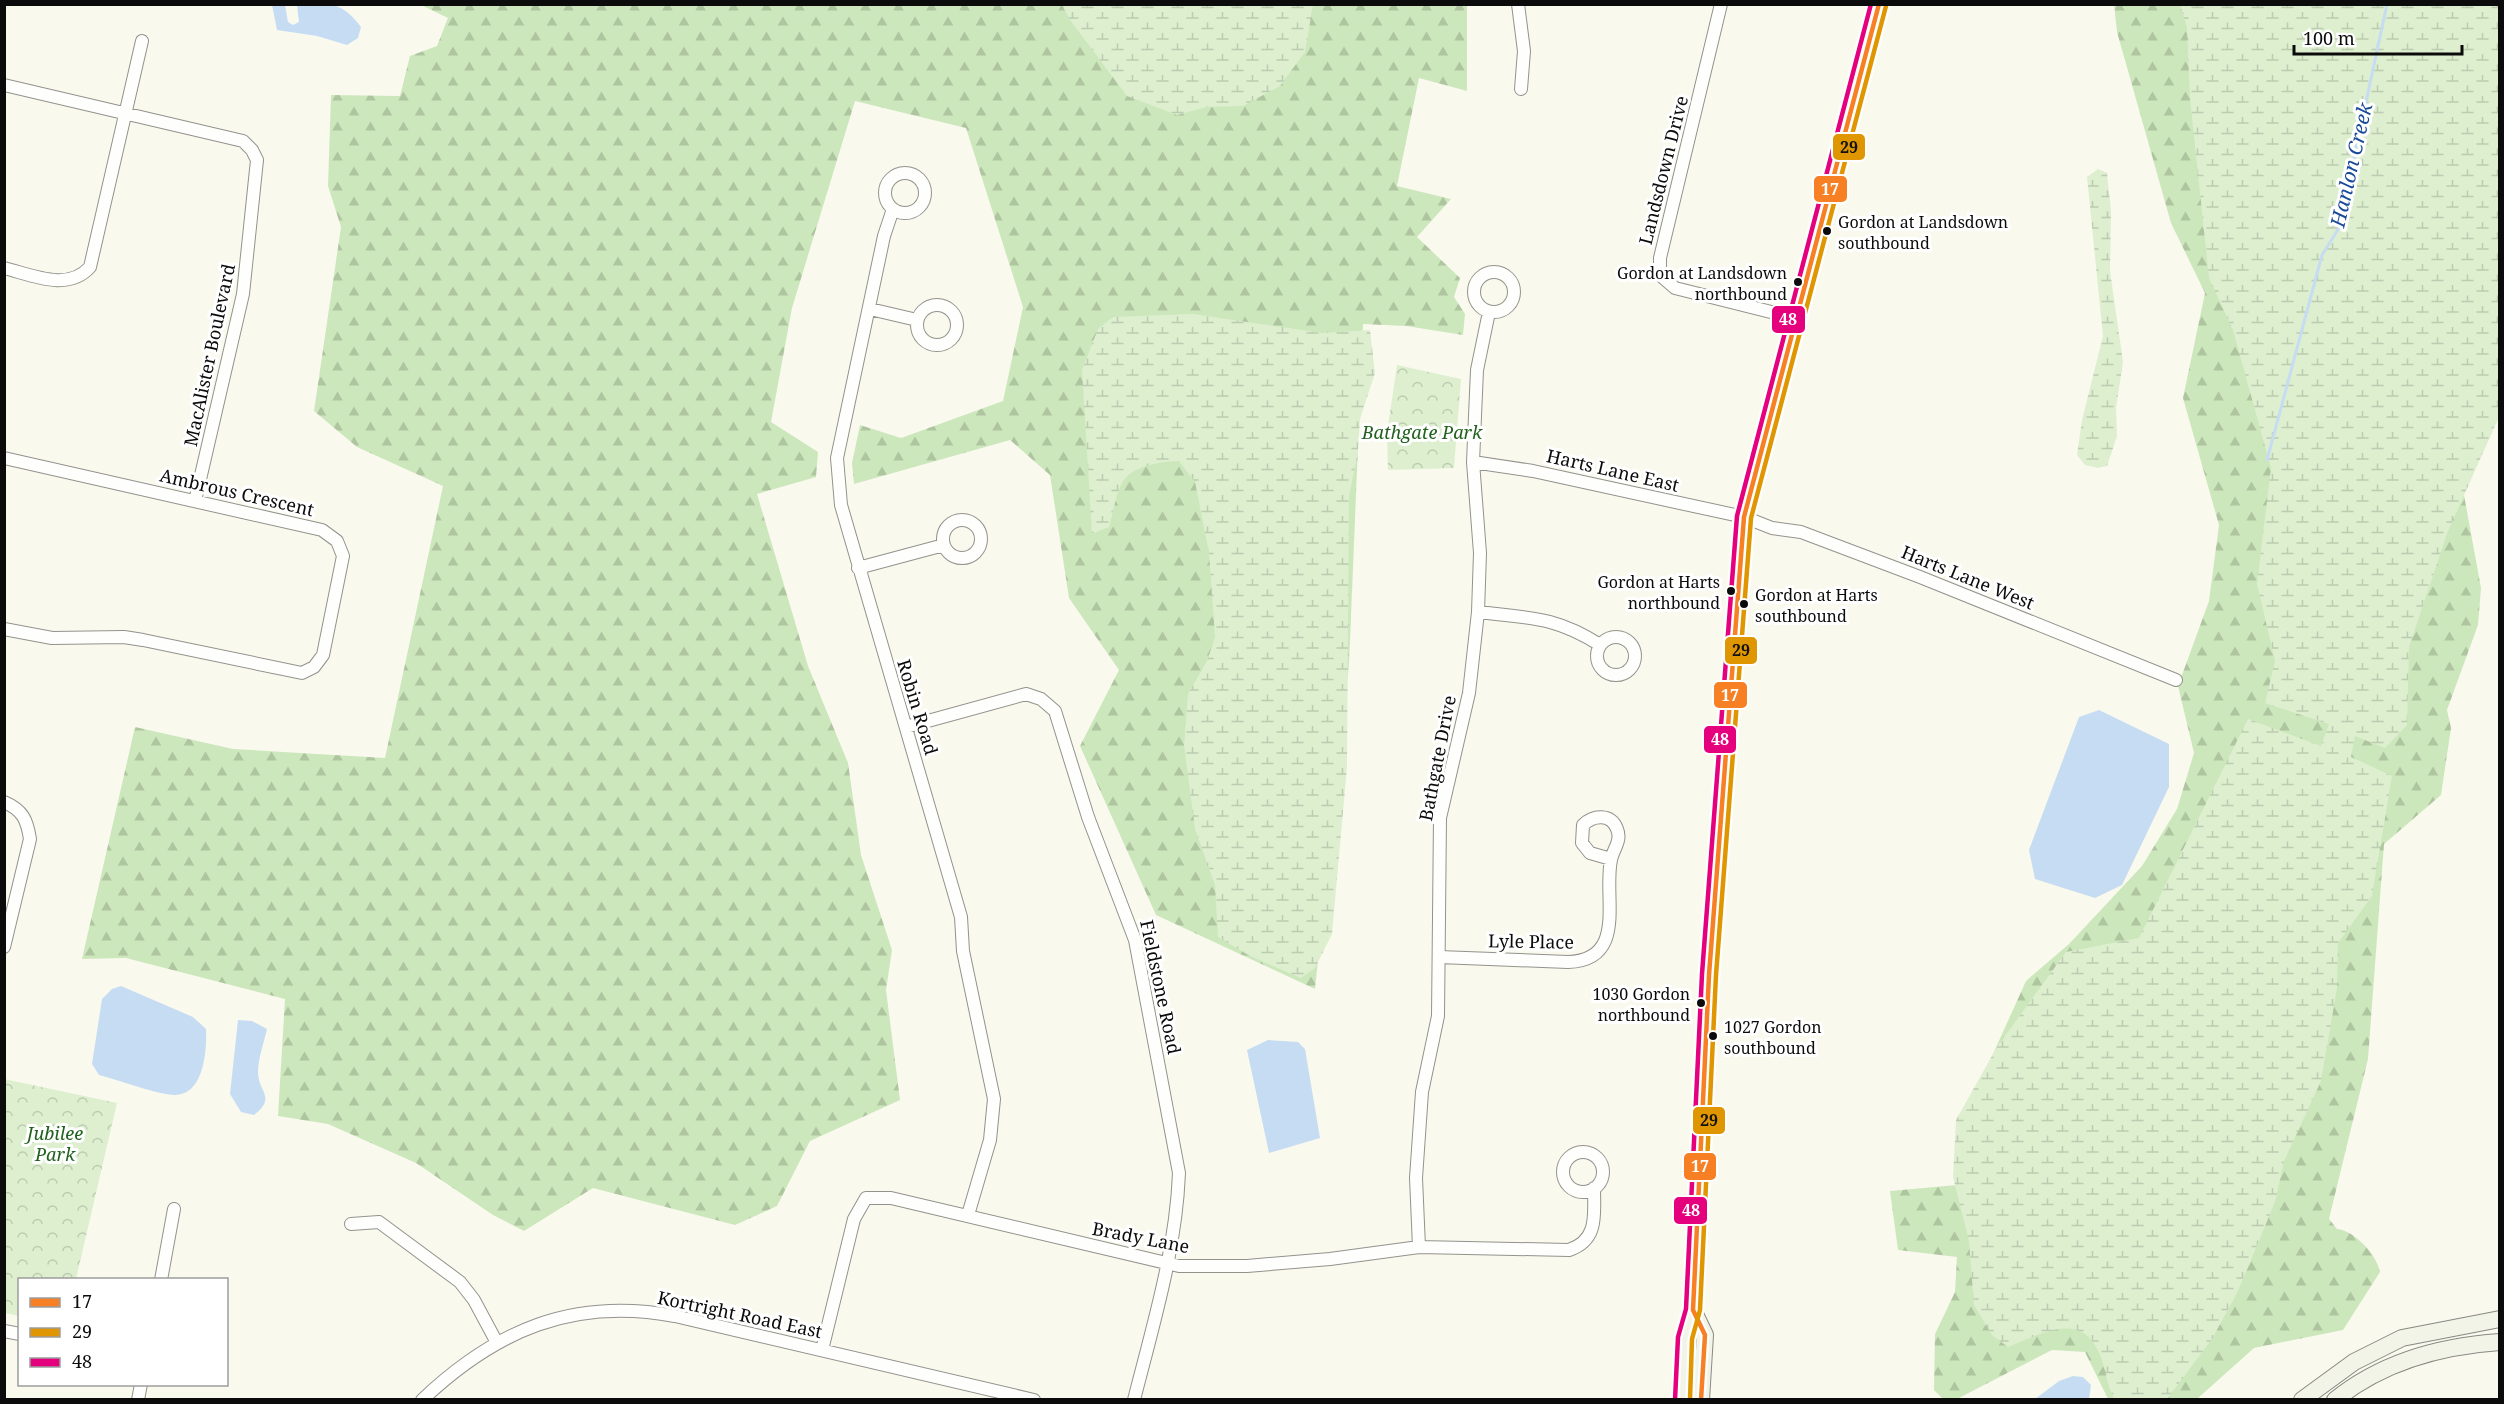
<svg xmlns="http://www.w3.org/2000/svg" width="2504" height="1404" font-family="'Noto Serif',serif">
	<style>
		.forest { fill: url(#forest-firs) }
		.wetland { fill: url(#wetland-marsh) }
		.park { fill: url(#park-crowns) }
		.water { fill: #c6dcf3 }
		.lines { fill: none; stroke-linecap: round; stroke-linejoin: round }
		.stream { stroke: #c6dcf3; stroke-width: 3 }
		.street-casing { stroke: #93928d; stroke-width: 14 }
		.secondary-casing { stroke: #898984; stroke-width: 18 }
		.street { stroke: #fefefc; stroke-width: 12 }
		.secondary { stroke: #f3f4e8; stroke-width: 16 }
		.bus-1-casing { stroke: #fff; stroke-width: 9 }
		.bus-2-casing { stroke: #fff; stroke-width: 9 }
		.bus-3-casing { stroke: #fff; stroke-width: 9 }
		.bus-1 { stroke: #f78025; stroke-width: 4.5 }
		.bus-2 { stroke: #df9601; stroke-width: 4.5 }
		.bus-3 { stroke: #e5007d; stroke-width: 4.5 }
		.bus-dot { fill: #0b0b0b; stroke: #fff; stroke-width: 2 }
		.labels { text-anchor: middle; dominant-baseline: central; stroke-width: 6; stroke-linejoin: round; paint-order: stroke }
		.bus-label { font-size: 16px; fill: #0b0b0b; stroke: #fff; text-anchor: start }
		.street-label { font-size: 18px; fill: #0b0b0b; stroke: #fff }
		.park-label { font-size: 18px; font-style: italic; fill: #20611d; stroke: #fff }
		.water-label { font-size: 20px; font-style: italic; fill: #184a99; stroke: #fff }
		.line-badge { stroke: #fff; stroke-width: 2 }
		.badge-label { font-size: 16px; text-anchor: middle; font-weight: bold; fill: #fff }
		.pale-badge-label { font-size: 16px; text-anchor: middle; font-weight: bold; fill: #111 }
	</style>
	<defs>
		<pattern id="forest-firs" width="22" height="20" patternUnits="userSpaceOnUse" patternTransform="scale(1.5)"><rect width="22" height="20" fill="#cce7bc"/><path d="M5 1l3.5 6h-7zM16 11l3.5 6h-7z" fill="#aec5a0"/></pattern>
		<pattern id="wetland-marsh" width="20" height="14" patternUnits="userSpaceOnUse" patternTransform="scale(1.5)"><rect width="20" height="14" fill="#ddefcf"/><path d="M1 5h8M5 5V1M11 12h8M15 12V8" fill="none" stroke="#bcccb0"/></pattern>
		<pattern id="park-crowns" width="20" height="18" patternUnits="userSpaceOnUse" patternTransform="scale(1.5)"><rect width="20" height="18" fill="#ddefcf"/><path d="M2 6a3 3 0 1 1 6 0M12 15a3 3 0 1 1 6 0" fill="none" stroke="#bcccb0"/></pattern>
	</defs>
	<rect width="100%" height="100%" fill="#faf9ee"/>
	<path class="forest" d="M421,5H1467V91L1419,78L1397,186L1451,199L1417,237L1460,278L1454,297L1465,314L1463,335L1406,326L1363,324L1349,665L1315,989L1156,915L1080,746L1119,670L1069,598L1050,475L1010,440L854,484L852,463L860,425L901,438L1003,401L1023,307L966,128L855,101L792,308L771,422L818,452L816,477L757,494L808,666L848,763L861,855L892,950L886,990L900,1100L810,1141L777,1206L735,1225L593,1188L524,1231L493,1215L416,1163L328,1124L278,1116L285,999L126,958L82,959L135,727L233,749L385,758L443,486L357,447L314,411L341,227L328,186L331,95L400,96L410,56L437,46L448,18Z
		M2114,5H2499L2464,495L2481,588L2478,625L2447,710L2451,728L2441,795L2384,844L2368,1059L2329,1219L2337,1229C2354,1230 2377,1255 2380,1272L2343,1330L2254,1348L2197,1399H2108L2085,1352L2052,1350L1957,1399H1943L1934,1390L1935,1334L1955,1292L1957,1257L1898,1250L1890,1191L1957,1185L1960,1127L2026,981L2069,944L2142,866L2177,809L2194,753L2178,686L2209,601L2219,525L2183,398L2205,293L2171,223L2117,32Z"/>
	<path class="wetland" d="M1062,5H1313L1305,52L1280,86L1243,106L1206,107L1177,115L1127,96L1070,20Z
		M2180,5H2499V417L2448,531L2409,647L2407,725L2385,748L2355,736L2351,757L2392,776L2372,896L2338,943L2337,988L2321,1081L2284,1161L2275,1202L2238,1291L2212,1339L2167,1399L2115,1400C2107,1386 2107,1375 2102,1360C2084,1308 2044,1333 2008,1347L1992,1335L1974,1305L1969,1241L1953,1177L1956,1120L1997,1047L2066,952L2139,938L2248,719L2321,746L2329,724L2265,703L2275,661L2257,584L2271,468L2233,330L2209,278L2190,98L2187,27Z
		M2098,169L2107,173L2111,211L2110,271L2123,362L2116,408L2117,436L2107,466L2098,468L2085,465L2077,455L2082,420L2103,336L2087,177Z
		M1193,314L1322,333L1370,330L1375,373L1360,419L1358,451L1349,497L1347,767L1332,934L1315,968L1301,978L1250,956L1218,937L1215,885L1195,829L1184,745L1188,694L1207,661L1215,637L1209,553L1195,482L1179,461C1160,462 1130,465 1121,485C1115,498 1113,514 1109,527L1092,534L1082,370L1098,329L1113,317Z"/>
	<path class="park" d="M1397,365L1461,379L1454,468L1388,470L1387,433Z
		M4,1079L117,1103L76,1279L20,1280L19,1316L5,1313Z"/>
	<path class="water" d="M272,5H285L288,22L293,25L299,22L297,5C330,4 341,0 361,27L358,38L347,45L317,36L277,30Z
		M2099,710L2169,744V787L2122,885L2095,898L2035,879L2029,850L2079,717Z
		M121,986L193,1017L206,1029C207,1050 204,1094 176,1095C162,1096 115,1079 99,1075L92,1064L102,999L112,989Z
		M238,1020L252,1021L267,1029C264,1042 258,1059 258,1072C258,1092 277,1097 254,1115L241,1112L230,1094Z
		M1268,1040L1298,1042L1305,1049L1320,1138L1269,1153L1247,1050Z
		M2073,1376L2083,1377L2091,1385L2089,1399H2035L2059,1381Z"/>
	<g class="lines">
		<path class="stream" d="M2267,460L2322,255L2339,228L2387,4"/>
		<g class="street-casing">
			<path id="street" d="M1518,4L1524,51L1521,89
				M1721,4L1660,258V275L1675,288L1795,318
				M4,85L243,141L252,150L257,160L243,294L195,501
				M885 193a20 20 0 1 1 40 0a20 20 0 1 1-40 0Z
				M893,209L884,236L837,458L841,505L961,917L963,951L994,1099L990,1140L968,1215
				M4,268C32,275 68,292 90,267L142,41
				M1474 292a20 20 0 1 1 40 0a20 20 0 1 1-40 0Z
				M917 325a20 20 0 1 1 40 0a20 20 0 1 1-40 0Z
				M870,309L917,320
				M4,458L322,530L337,541L343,556L323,655L314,667L302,673L143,640L124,637L52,638L4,629
				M1473,462L1533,471L1744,517L1772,528L1801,532L1920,577L2176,680
				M943 539a19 19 0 1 1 38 0a19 19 0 1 1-38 0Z
				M858,568L944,545
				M1478,612C1528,618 1555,616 1600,645
				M1597 656a19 19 0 1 1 38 0a19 19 0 1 1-38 0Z
				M906,727L1026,694L1041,699L1055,711L1088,817L1135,940L1179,1173C1176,1250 1153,1325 1134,1400
				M4,802C23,810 27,820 30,839L4,947
				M1439,957L1568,962C1628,960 1603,897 1611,860C1613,849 1622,841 1617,829C1611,813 1593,815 1583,825L1582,843L1590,853L1611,859
				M1563 1172a20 20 0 1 1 40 0a20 20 0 1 1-40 0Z
				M351,1224L379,1222L460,1282L474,1300L496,1341
				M1419,1247L1416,1178L1422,1092L1438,1016L1440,818L1469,693L1478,612L1480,553L1473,462L1477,370L1489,312
				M161,1280L174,1209
				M4,1331L20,1334
				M822,1350L854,1219L866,1198H891L1179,1266H1247L1330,1259L1419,1247L1569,1250C1599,1240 1594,1214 1594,1188
				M138,1400L141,1384
				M422,1400C496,1330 573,1297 675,1316L1034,1400"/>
		</g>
		<g class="secondary-casing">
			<path id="secondary" d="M1693,1310L1705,1335L1701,1400
				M1682,1400L1685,1338L1693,1310L1709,975L1744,517L1879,4
				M2302,1400L2354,1362L2402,1338L2500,1319
				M2335,1400C2382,1362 2440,1346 2500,1342"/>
		</g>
		<use href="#street" class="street"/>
		<use href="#secondary" class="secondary"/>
		<g class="bus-1-casing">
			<path id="bus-1" d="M1701,1400L1705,1335L1693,1310L1709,975L1744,517L1879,4"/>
		</g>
		<g class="bus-2-casing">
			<path id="bus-2" d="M1690,1400L1692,1339L1700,1310L1716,975L1751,518L1886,6"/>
		</g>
		<g class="bus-3-casing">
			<path id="bus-3" d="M1675,1400L1678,1337L1686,1309L1702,974L1737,516L1871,4"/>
		</g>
		<use href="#bus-1" class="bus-1"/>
		<use href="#bus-2" class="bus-2"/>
		<use href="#bus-3" class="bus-3"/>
	</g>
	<g class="bus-dot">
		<circle cx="1827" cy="231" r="5"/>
		<circle cx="1798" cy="282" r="5"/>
		<circle cx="1731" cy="591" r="5"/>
		<circle cx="1744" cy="604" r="5"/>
		<circle cx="1701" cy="1003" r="5"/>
		<circle cx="1713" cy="1036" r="5"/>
	</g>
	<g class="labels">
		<g class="bus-label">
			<text x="1838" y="222">Gordon at Landsdown<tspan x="1838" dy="21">southbound</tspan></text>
			<text x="1787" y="273" text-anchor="end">Gordon at Landsdown<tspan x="1787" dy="21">northbound</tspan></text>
			<text x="1720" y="582" text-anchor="end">Gordon at Harts<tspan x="1720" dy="21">northbound</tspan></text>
			<text x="1755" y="595">Gordon at Harts<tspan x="1755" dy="21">southbound</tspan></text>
			<text x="1690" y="994" text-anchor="end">1030 Gordon<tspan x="1690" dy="21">northbound</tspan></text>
			<text x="1724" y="1027">1027 Gordon<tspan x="1724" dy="21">southbound</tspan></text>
		</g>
		<g class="street-label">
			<text transform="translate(1663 170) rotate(-76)">Landsdown Drive</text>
			<text transform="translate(209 355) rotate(-78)">MacAlister Boulevard</text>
			<text transform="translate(1613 470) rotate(13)">Harts Lane East</text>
			<text transform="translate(237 492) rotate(13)">Ambrous Crescent</text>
			<text transform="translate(1968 577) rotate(22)">Harts Lane West</text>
			<text transform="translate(918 707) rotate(73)">Robin Road</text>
			<text transform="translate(1437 758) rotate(-79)">Bathgate Drive</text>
			<text transform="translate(1531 941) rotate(1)">Lyle Place</text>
			<text transform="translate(1161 987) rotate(78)">Fieldstone Road</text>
			<text transform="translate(1141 1237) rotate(11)">Brady Lane</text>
			<text transform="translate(740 1314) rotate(12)">Kortright Road East</text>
		</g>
		<g class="park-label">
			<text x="1422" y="432">Bathgate Park</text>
			<text x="55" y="1133">Jubilee<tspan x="55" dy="21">Park</tspan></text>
		</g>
		<g class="water-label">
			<text transform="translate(2351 165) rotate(-77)">Hanlon Creek</text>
		</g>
	</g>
	<g class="line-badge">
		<rect x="1832" y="133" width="34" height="28" rx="6" fill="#df9601"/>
		<rect x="1813" y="175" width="35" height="28" rx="6" fill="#f78025"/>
		<rect x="1771" y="305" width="35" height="29" rx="6" fill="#e5007d"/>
		<rect x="1724" y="636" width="34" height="29" rx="6" fill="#df9601"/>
		<rect x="1713" y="681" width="35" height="28" rx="6" fill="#f78025"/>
		<rect x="1703" y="725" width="34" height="29" rx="6" fill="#e5007d"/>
		<rect x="1692" y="1106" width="34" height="29" rx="6" fill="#df9601"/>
		<rect x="1683" y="1152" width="34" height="29" rx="6" fill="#f78025"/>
		<rect x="1673" y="1196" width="35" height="29" rx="6" fill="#e5007d"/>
	</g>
	<g class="badge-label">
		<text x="1830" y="195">17</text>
		<text x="1788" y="325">48</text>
		<text x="1730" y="701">17</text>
		<text x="1720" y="745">48</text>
		<text x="1700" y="1172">17</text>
		<text x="1691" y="1216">48</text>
	</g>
	<g class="pale-badge-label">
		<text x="1849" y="153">29</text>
		<text x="1741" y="656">29</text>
		<text x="1709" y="1126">29</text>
	</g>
	<rect width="2504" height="1404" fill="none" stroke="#0b0b0b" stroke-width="12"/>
	<rect x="18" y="1278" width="210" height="108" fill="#ffffff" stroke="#9d9d9d" stroke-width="1.5"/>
	<rect x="30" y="1298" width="30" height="9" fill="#f78025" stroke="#9d9d9d" stroke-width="1.5"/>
	<text x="72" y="1308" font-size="18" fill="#0b0b0b">17</text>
	<rect x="30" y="1328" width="30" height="9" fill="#df9601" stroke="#9d9d9d" stroke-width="1.5"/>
	<text x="72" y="1338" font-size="18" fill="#0b0b0b">29</text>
	<rect x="30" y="1358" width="30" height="9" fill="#e5007d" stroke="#9d9d9d" stroke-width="1.5"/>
	<text x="72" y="1368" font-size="18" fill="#0b0b0b">48</text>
	<path d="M2294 45v9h168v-9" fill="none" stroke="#0b0b0b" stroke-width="3"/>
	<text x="2303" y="45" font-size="18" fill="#0b0b0b" stroke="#ffffff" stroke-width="4.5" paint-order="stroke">100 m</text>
</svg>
